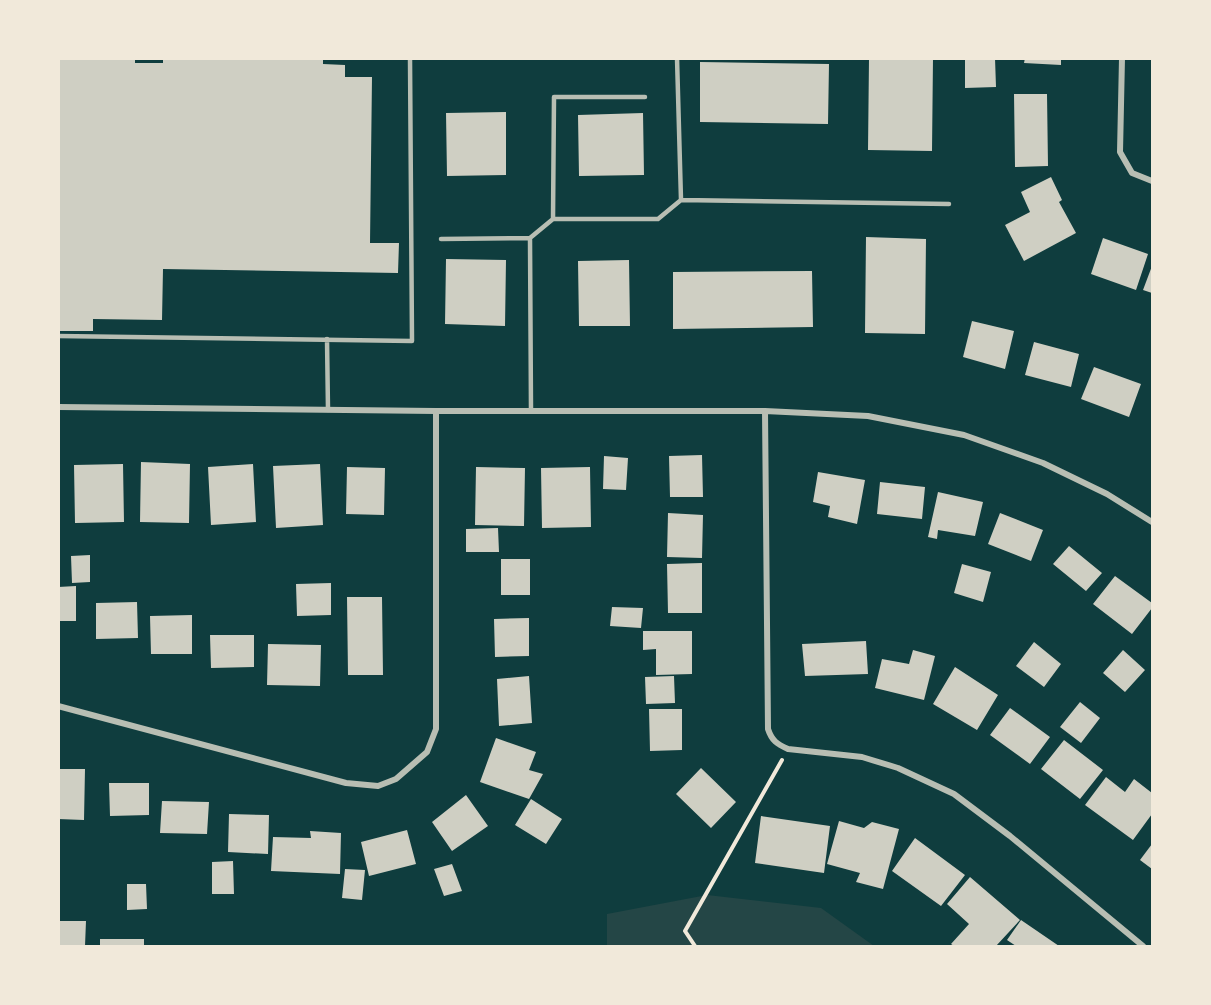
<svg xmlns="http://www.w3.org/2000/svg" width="1211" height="1005" font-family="Inter,sans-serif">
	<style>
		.green { fill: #244646 }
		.building { fill: #cfcfc3 }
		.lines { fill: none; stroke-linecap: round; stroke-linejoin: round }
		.path { stroke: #f1e9da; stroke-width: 4 }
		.service { stroke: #b8beb3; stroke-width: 4.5 }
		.minor { stroke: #b8beb3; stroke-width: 6 }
	</style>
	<rect width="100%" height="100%" fill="#0f3d3e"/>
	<path class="green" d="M707,895L821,908L874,946H607V914Z"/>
	<path class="building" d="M58,58H135V63H163V58H323V64L345,65V77H372L370,243H399L398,273L163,269L162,320L93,319V331H58Z
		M869,58H933L932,151L868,150Z
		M965,58H995L996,87L965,88Z
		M1025,58H1061V65L1024,63Z
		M700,62L829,64L828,124L700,122Z
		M1014,94H1047L1048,166L1015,167Z
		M506,112V175L447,176L446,113Z
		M643,113L644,175L579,176L578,115Z
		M1051,177L1062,200L1059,202L1076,233L1024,261L1005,225L1030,212L1021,192Z
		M866,237L926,239L925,334L865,333Z
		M1103,238L1148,254L1136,290L1091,274Z
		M446,259L506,260L505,326L445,324Z
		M629,260L630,326H579L578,261Z
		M1152,266V293L1143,290Z
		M812,271L813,327L673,329V272Z
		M972,321L1014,331L1005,369L963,357Z
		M1034,342L1079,354L1071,387L1025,375Z
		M1094,367L1141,384L1129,417L1081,399Z
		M702,455L703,497H670L669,456Z
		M604,456L628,458L626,490L603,489Z
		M141,462L190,464L189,523L140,522Z
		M123,464L124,522L75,523L74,465Z
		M253,464L256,522L211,525L208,467Z
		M320,464L323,525L276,528L273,466Z
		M347,467L385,468L384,515L346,514Z
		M476,467L525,468L524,526L475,525Z
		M590,467L591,527L542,528L541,468Z
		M818,472L865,480L857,524L828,517L830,506L813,502Z
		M880,482L925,487L922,519L877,514Z
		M938,492L983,502L975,536L938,530L937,539L928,537Z
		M668,513L703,515L702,558L667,557Z
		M1000,513L1043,530L1031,561L988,544Z
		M498,528L499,552H466V529Z
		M1069,546L1102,573L1086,591L1053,564Z
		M90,555V582L72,583L71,556Z
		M501,559H530V595H501Z
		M702,563V613H668L667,564Z
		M962,564L991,572L983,602L954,593Z
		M1115,576L1152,603V608L1132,634L1093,604Z
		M331,583V615L297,616L296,584Z
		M76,586V621H58V587Z
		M347,597H382L383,675H348Z
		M137,602L138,638L96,639V603Z
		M612,607L643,608L641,628L610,626Z
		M192,615V654H151L150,616Z
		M529,618V656L495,657L494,619Z
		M643,631H692V674L656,675V649L643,650Z
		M210,635H254V667L211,668Z
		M866,641L868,674L805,676L802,644Z
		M1034,642L1061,664L1044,687L1016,666Z
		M268,644L321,645L320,686L267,685Z
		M913,650L935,656L924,700L875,688L882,659L909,664Z
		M1123,650L1145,670L1125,692L1103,673Z
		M955,667L998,695L977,730L933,704Z
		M529,676L532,723L499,726L497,679Z
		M674,676L675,703L646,704L645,677Z
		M1080,702L1100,718L1081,743L1060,727Z
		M1010,708L1050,737L1030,764L990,735Z
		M649,709H682V750L650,751Z
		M496,738L536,752L529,770L543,774L529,799L480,782Z
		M1064,740L1103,770L1080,799L1041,769Z
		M701,768L736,802L711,828L676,794Z
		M58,769H85L84,820L58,819Z
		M1106,777L1125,792L1134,779L1152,793V814L1133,840L1085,805Z
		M109,783H149V815L110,816Z
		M466,795L488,826L452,851L432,822Z
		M531,799L562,819L546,844L515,825Z
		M162,801L209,802L207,834L160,833Z
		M229,814L269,815L268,854L228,852Z
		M761,816L830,826L824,873L755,863Z
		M839,821L864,828L872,822L899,829L883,889L856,882L860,873L827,864Z
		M407,830L416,864L369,876L361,842Z
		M310,831L341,833L340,874L271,871L273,837L311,838Z
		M915,838L965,875L941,906L892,871Z
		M1152,844V869L1140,860Z
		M233,861L234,894H212V862Z
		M452,864L462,891L444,896L434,869Z
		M345,869L365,870L362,900L342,898Z
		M970,877L1020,920L996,946H954L951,944L969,924L947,904Z
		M127,884H146L147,909L127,910Z
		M1021,920L1059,946H1016L1007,940Z
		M58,921H86L85,946H58Z
		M100,939H144V946H100Z"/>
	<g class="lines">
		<path class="path" d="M695,946L685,931L782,760"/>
		<path class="service" d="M677,58L681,200L949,204
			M553,219L554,97H645
			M441,239L530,238
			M58,336L412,341L410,58
			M327,339L328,410
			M531,411L530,238L553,219H658L681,200"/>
		<path class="minor" d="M1122,58L1120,152L1132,173L1152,181
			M58,407L436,411H765L868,416L964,435L1043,463L1107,494L1152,522
			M765,411L768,729C772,741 777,744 788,749L862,757L898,768L954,794L1010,836L1143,946
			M58,706L346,783L378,786L396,779L427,752L436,729V411"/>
	</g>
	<rect width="1211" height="1005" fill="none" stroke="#f1e9da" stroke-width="120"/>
</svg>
